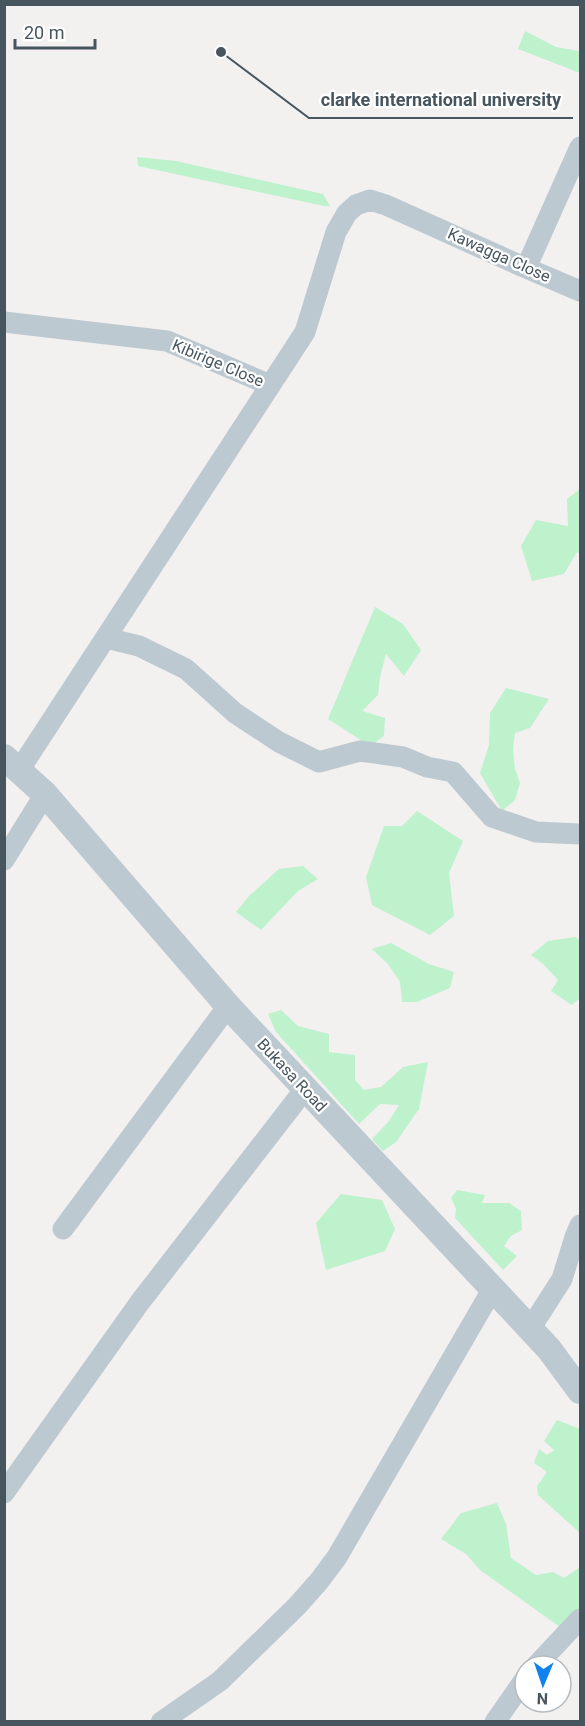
<svg xmlns="http://www.w3.org/2000/svg" width="585" height="1726" font-family="Roboto,sans-serif">
	<style>
		.green { fill: #bdf2cd }
		.lines { fill: none; stroke-linecap: round; stroke-linejoin: round }
		.minor { stroke: #bdc9d0; stroke-width: 21 }
		.tertiary { stroke: #bdc9d0; stroke-width: 26 }
		.labels { text-anchor: middle; dominant-baseline: central; stroke-width: 4.5; stroke-linejoin: round; paint-order: stroke }
		.street-label { font-size: 16px; fill: #47555f; stroke: #fff }
		.leader { fill: none; stroke: #47555f; stroke-width: 2 }
		.callout-dot { fill: #47555f; stroke: #fff; stroke-width: 2 }
		.callout-label { font-size: 18px; text-anchor: middle; font-weight: bold; fill: #47555f; stroke: #fff; stroke-width: 4.5; stroke-linejoin: round; paint-order: stroke }
	</style>
	<rect width="100%" height="100%" fill="#f3f0f0"/>
	<path class="green" d="M525,31L556,47L579,51L580,73L518,49Z
		M137,157L176,161L323,194L330,206H324L138,166Z
		M580,489V554L577,552L564,574L532,581L521,546L536,520L568,526L567,499Z
		M375,607L403,624L421,650L404,676L386,654L380,677L378,695L362,711L385,718L384,736L370,746L328,719Z
		M506,688L549,699L530,728L515,733L513,749L515,769L520,783L515,800L502,811L480,773L489,745L490,713Z
		M417,811L463,841L449,873L454,916L430,935L372,905L366,877L384,826H402Z
		M303,866L318,879L298,891L261,930L236,912L249,896L279,869Z
		M575,937L580,940V998L572,1005L551,991L558,980L543,964L531,955L548,941Z
		M391,943L429,964L454,972L450,988L417,1002H402L400,982L388,964L372,949Z
		M281,1010L298,1026L329,1034V1052L355,1055V1080L364,1090L381,1087L403,1067L428,1062L419,1109L396,1142L383,1151L372,1139L389,1121L399,1105L380,1104L359,1124L276,1032L268,1014Z
		M457,1190L485,1195L482,1203H509L521,1211L522,1230L511,1236L504,1246L517,1256L503,1270L455,1218L456,1209L451,1198Z
		M341,1194L382,1200L395,1229L385,1251L326,1270L316,1223Z
		M557,1420L580,1429V1533L538,1495L537,1486L547,1472L534,1463L539,1449L547,1455L554,1450L544,1441Z
		M497,1503L506,1524L511,1558L536,1575L553,1572L564,1578L580,1567V1619L567,1632L480,1570L466,1554L441,1539L461,1513Z"/>
	<g class="lines">
		<path class="minor" d="M526,268L580,147
			M4,322L167,341L270,385
			M106,638L139,646L186,669L235,713L279,742L319,762L360,751L403,757L427,767L453,772L492,817L536,832L580,834
			M20,769L305,332L336,232L347,213L356,205L370,200L386,205L526,268L580,291
			M4,860L45,794
			M63,1229L228,1006
			M530,1329L562,1279L575,1237L580,1225
			M4,1493L140,1302L305,1089
			M536,1666L580,1619
			M161,1722L220,1681L297,1606L320,1580L337,1557L492,1290
			M495,1722L525,1679"/>
		<path class="tertiary" d="M4,757L45,794L228,1006L549,1349L580,1391"/>
	</g>
	<g class="labels">
		<g class="street-label">
			<text transform="translate(499 255) rotate(24)">Kawagga Close</text>
			<text transform="translate(218 363) rotate(23)">Kibirige Close</text>
			<text transform="translate(292 1075) rotate(47)">Bukasa Road</text>
		</g>
	</g>
	<path class="leader" d="M221 52L309 118H573"/>
	<circle class="callout-dot" cx="221" cy="52" r="6"/>
	<g class="callout-label">
		<text x="441" y="106">clarke international university</text>
	</g>
	<rect width="585" height="1726" fill="none" stroke="#47555f" stroke-width="12"/>
	<g transform="translate(543 1684) rotate(182)"><circle r="28" fill="#ffffff" stroke="#b5bbbf" stroke-width="1.5"/>
	<path d="M0-4.5L10 22L0 15L-10 22Z" fill="#1082ed"/>
	<text y="-9" font-size="16" font-weight="bold" text-anchor="middle" fill="#47555f">N</text>
	</g>
	<path d="M15 39v9h80v-9" fill="none" stroke="#47555f" stroke-width="3"/>
	<text x="24" y="39" font-size="18" fill="#47555f" stroke="#ffffff" stroke-width="4.5" paint-order="stroke">20 m</text>
</svg>
